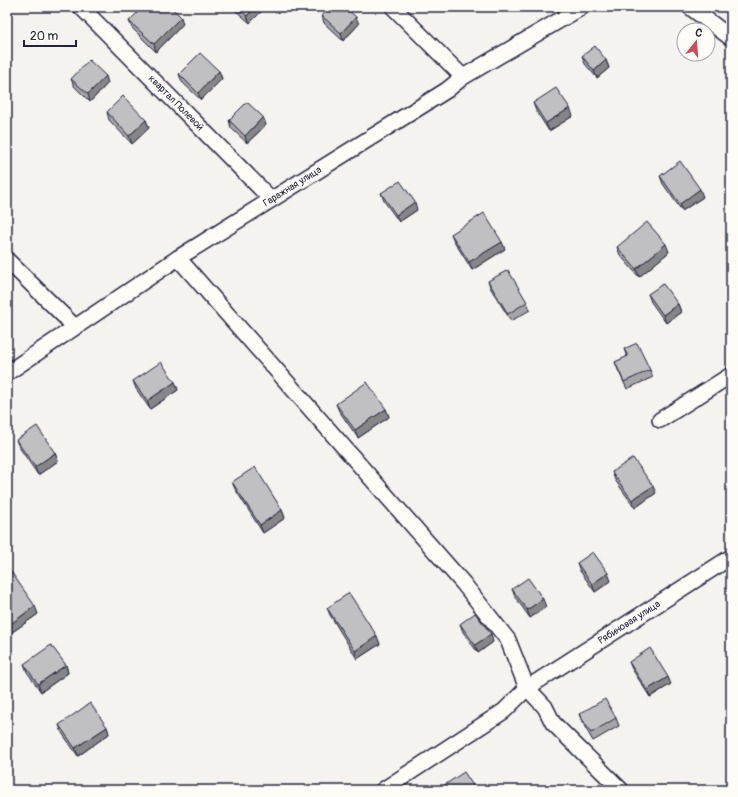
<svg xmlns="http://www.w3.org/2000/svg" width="738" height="797" font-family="Pangolin,sans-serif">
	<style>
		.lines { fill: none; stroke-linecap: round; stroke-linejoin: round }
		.street-casing { stroke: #22223b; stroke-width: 18 }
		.street { stroke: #fdfcf7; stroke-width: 15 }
		.wall { fill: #a5a4a7; stroke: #22223b }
		.shaded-wall { fill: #868688; stroke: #22223b }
		.building { fill: #c0bfc2; stroke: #22223b }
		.labels { text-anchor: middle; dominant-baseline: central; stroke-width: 4; stroke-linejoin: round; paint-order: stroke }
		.street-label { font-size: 10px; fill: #22223b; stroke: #fdfcf7 }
	</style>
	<rect width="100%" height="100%" fill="#f4f3ef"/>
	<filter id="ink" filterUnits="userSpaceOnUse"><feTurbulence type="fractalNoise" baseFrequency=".025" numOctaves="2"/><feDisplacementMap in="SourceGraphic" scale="8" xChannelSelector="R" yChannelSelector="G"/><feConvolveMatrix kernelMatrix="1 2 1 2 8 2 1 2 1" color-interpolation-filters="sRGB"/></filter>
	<g filter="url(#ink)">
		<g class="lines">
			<g class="street-casing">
				<g id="street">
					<path id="s1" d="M81,7L271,199"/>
					<path d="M393,7L463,77"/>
					<path d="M690,7L731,38"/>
					<path d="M178,258L463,583L508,640L527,688L504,711L383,790"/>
					<path d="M7,260L75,327"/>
					<path id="s2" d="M7,373L178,258L447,90L463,77L582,7"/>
					<path d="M660,420L731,375"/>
					<path id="s3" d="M621,790L553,723L545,707L527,688L731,557"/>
				</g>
			</g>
			<use href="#street" class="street"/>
		</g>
		<path class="wall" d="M234,7H260L262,11L250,23L235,10Z
			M322,16L359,24L343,41L324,23Z
			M129,21L183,24L156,52L132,28Z
			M582,56L606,60L609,68L597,78L585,64Z
			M219,71L222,79L201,100L182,82L179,74Z
			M71,79L108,83L90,102L74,86Z
			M533,103L573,116L549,131L536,111Z
			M107,112L146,120L149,128L132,144L109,120Z
			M263,117L266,125L247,143L231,128L229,120Z
			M660,176L703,197L682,211L663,184Z
			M381,193L417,210L399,222L384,201Z
			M451,234L505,249L472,270L454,241Z
			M617,247L669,252L639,277L620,255Z
			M488,281L527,302L530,310L511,321L491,289Z
			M648,294L678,304L681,312L666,323L651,302Z
			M624,349L650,370L653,377L627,389L618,370L615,362L627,357Z
			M133,381L175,382L178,390L150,409L136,389Z
			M336,404L386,409L389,417L358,438L339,411Z
			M16,440L55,453L58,461L38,475L19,447Z
			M612,472L656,493L635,508L615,480Z
			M232,482L282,510L285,518L263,533L235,489Z
			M577,563L611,581L595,592L580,571Z
			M7,566L38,614L11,633L7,628Z
			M512,589L546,607L530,618L515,597Z
			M327,608L380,644L357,659L330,615Z
			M460,624L493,642L478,653L463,632Z
			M629,662L671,684L650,697L632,669Z
			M24,664L66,665L68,673L41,692L27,672Z
			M579,714L616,718L619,726L593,741L582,722Z
			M59,725L107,727L109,734L78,756L62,733Z"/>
		<path class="shaded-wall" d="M255,7H260L262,11L250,23L247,16Z
			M181,17L183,24L156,52L154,44Z
			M356,17L359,24L343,41L341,33Z
			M606,60L609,68L597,78L594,71Z
			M219,71L222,79L201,100L198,93Z
			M106,76L108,83L90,102L88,94Z
			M570,108L573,116L549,131L546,123Z
			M263,117L266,125L247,143L245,136Z
			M146,120L149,128L132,144L129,136Z
			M700,189L703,197L682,211L680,204Z
			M415,202L417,210L399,222L396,215Z
			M502,242L505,249L472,270L469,262Z
			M666,244L669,252L639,277L636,269Z
			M678,304L681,312L666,323L663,315Z
			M175,382L178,390L150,409L147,401Z
			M386,409L389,417L358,438L355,430Z
			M55,453L58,461L38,475L35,467Z
			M653,486L656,493L635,508L632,500Z
			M282,510L285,518L263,533L260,525Z
			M608,573L611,581L595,592L592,584Z
			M543,599L546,607L530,618L527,610Z
			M35,606L38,614L11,633L8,626Z
			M491,634L493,642L478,653L475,645Z
			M377,636L380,644L357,659L355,651Z
			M66,665L68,673L41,692L38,684Z
			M668,677L671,684L650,697L647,690Z
			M107,727L109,734L78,756L75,748Z"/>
		<path class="building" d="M143,7H171L181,17L154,44L129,21Z
			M237,7H255L247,16Z
			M330,7H345L356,17L341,33L322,16Z
			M595,46L606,60L594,71L582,56Z
			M200,53L219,71L198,93L179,74Z
			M89,60L106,76L88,94L71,79Z
			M556,88L570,108L546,123L533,103Z
			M123,96L146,120L129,136L107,112Z
			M247,102L263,117L245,136L229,120Z
			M680,161L700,189L680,204L660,176Z
			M400,181L415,202L396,215L381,193Z
			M484,213L502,242L469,262L451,234Z
			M647,222L666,244L636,269L617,247Z
			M508,270L527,302L508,314L488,281Z
			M663,284L678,304L663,315L648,294Z
			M637,343L650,370L624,382L615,362L628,356L624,349Z
			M161,362L175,382L147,401L133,381Z
			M367,382L386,409L355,430L336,404Z
			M37,426L55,453L35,467L16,440Z
			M633,458L653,486L632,500L612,472Z
			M255,467L282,510L260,525L232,482Z
			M593,552L608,573L592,584L577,563Z
			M7,566L35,606L8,626L7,625Z
			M528,578L543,599L527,610L512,589Z
			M349,593L377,636L355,651L327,608Z
			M475,613L491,634L475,645L460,624Z
			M51,645L66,665L38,684L24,664Z
			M650,648L668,677L647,690L629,662Z
			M605,699L616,718L591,733L579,714Z
			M90,703L107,727L75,748L59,725Z
			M464,772L476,790H437Z"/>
	</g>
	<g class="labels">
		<g class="street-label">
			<text stroke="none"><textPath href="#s1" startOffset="135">квартал Полевой</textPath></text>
			<text stroke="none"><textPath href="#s2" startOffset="341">Гаражная улица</textPath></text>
			<text stroke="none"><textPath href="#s3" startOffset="261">Рябиновая улица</textPath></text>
		</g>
	</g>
	<rect width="738" height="797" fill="none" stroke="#fdfcf7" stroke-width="24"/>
	<rect x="12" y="12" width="714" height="773" fill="none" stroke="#22223b" stroke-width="1.5" filter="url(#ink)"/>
	<g transform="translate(696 42) rotate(17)"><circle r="19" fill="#fdfcf7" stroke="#a5a5ac"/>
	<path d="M0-3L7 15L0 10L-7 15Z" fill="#d1495b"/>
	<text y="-6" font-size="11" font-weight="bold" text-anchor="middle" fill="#22223b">С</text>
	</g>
	<path d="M24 40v6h52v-6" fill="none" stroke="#22223b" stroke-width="2"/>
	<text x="30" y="40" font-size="12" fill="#22223b" stroke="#fdfcf7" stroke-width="3" paint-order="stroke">20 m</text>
</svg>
